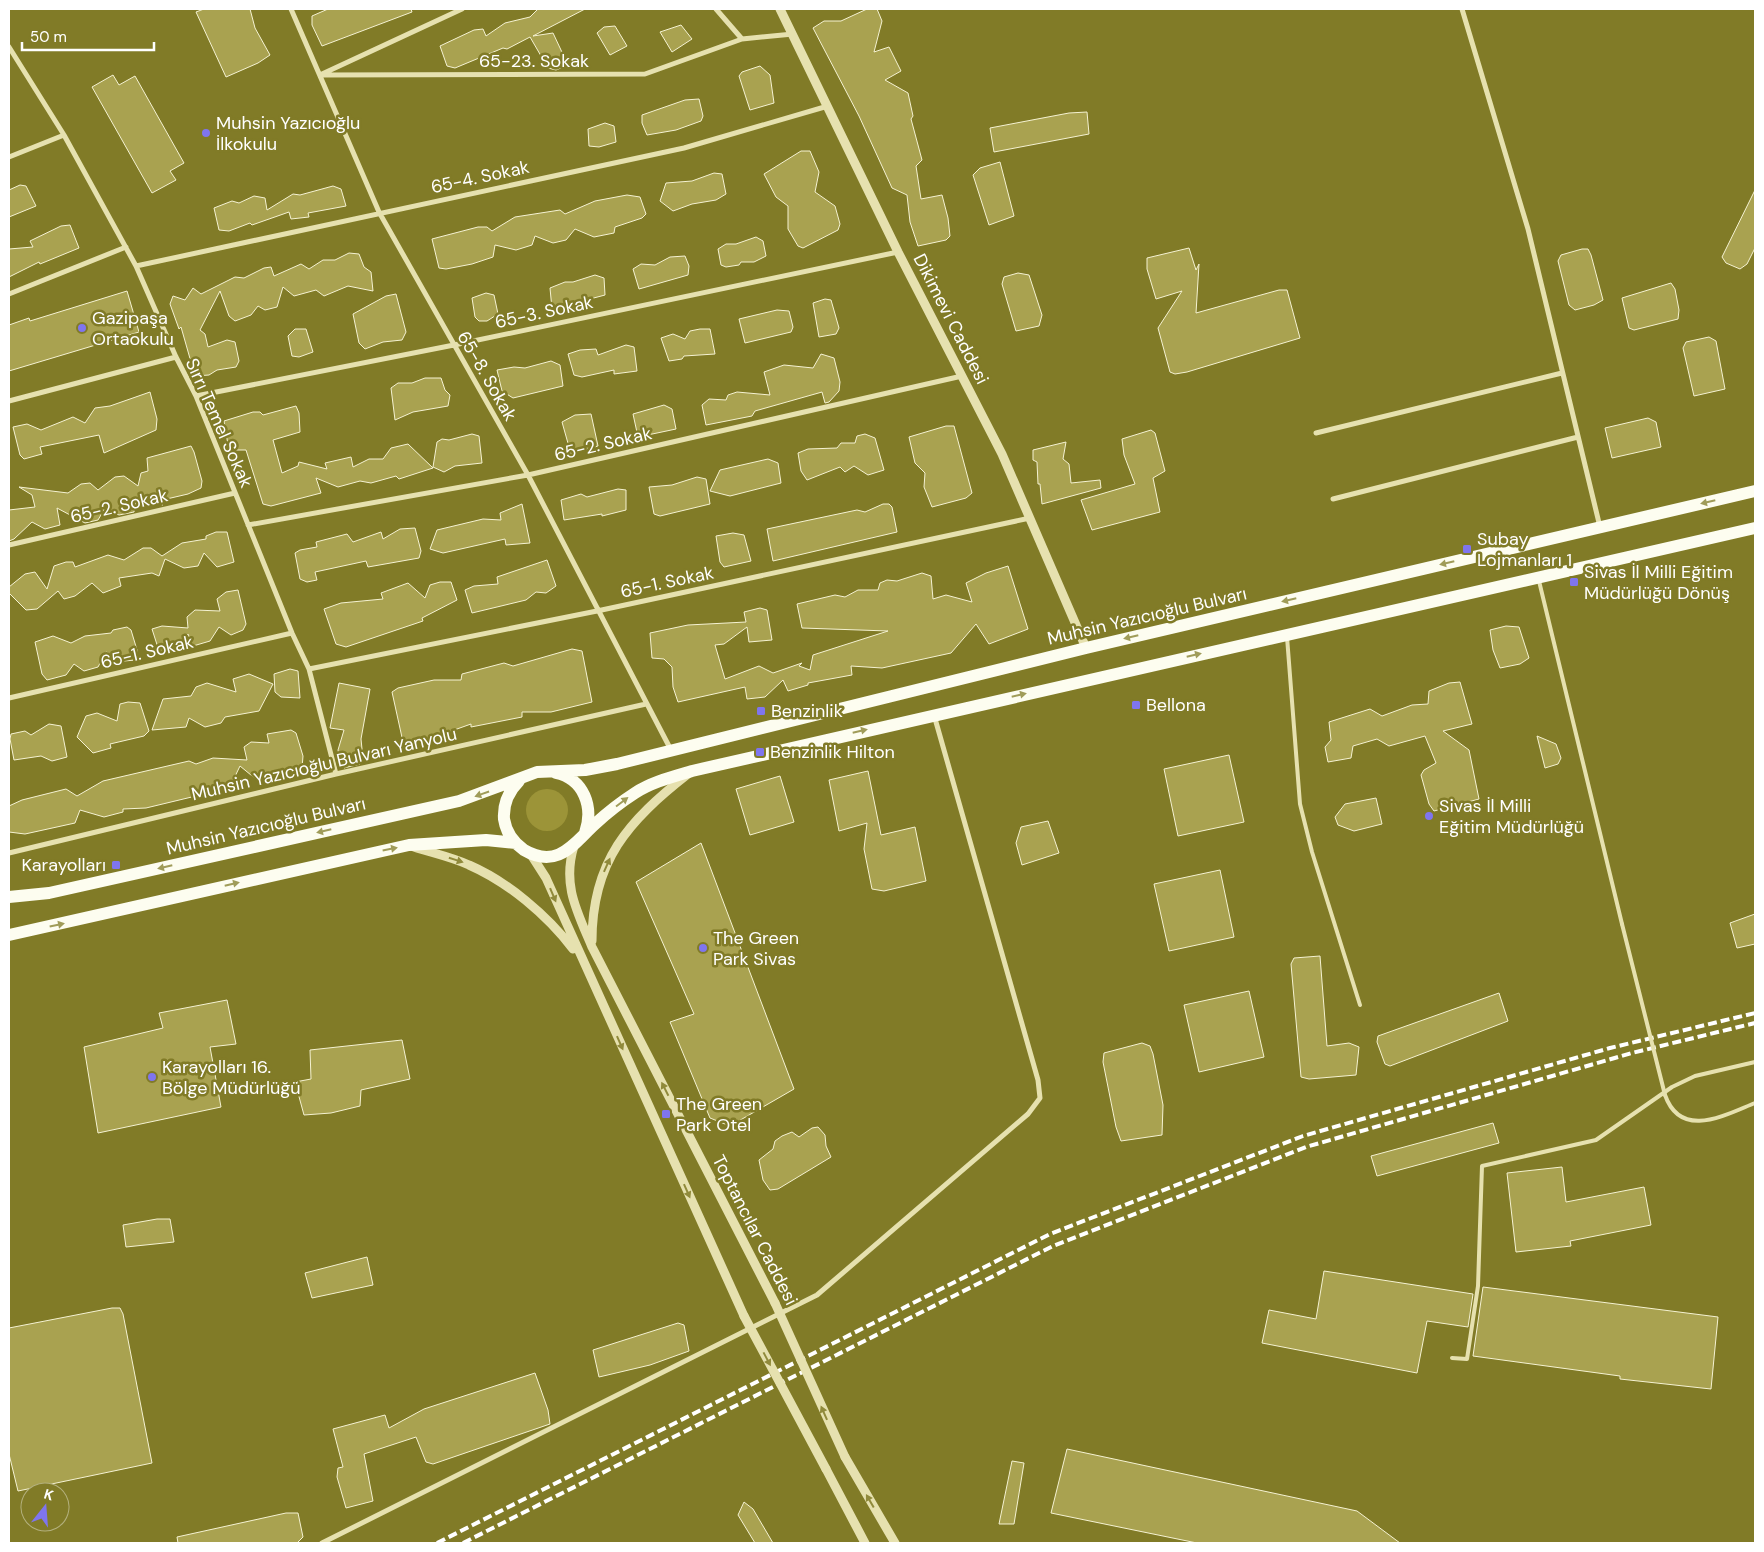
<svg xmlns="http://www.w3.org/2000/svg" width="1764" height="1552" font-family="'DM Sans',sans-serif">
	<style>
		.green { fill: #9c9438 }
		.building { fill: #a9a250; stroke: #f5f2d2 }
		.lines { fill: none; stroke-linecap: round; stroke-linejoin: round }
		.service { stroke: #e6e1af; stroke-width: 4 }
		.minor { stroke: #e6e1af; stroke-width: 5 }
		.tertiary { stroke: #e6e1af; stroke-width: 9 }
		.primary { stroke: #fdfdf0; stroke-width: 12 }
		.rail { stroke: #fff; stroke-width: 4; stroke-dasharray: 9 4; stroke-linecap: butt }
		.service-bridge { stroke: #e6e1af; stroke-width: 4 }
		.tertiary-bridge { stroke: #e6e1af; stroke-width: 9 }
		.oneway { fill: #a09c59 }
		.oneway2 { fill: #908a3b }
		.poi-dot { fill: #7f75ee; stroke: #817b27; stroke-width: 2 }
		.labels { text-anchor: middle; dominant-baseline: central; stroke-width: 5; stroke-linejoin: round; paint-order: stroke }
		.street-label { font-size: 18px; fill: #fff; stroke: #817b27 }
		.poi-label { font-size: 18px; fill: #fff; stroke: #817b27; text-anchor: start }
	</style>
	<rect width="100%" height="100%" fill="#817b27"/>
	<path class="green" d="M526 810a21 21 0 1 1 42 0a21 21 0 1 1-42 0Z"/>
	<path class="building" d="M204,9H250L255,28L270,55L258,63L226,77L196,12Z
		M328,9H411L412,12L322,46L312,25V16Z
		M538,9H585L533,36L553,33L568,65L556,70L548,68L530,37L507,49L503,48L455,68L447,66L440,46L474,30L483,29L486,36L505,23L530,17Z
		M867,9H877L882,21L874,52L889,47L901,71L885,80L908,93L913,116L911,119L922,160L916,166L921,199L942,195L948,218L950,236L946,240L918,246L910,222L907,195L892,188L859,116L813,28L824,21H841Z
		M681,25L692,39L672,52L660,32Z
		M615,26L627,46L610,55L597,33L604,27Z
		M760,66L770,75L774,103L750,110L739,76L742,72Z
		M113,75L119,85L135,76L184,163L170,171L176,180L152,193L92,87Z
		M699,99L703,116L701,121L676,130L647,135L642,123V115L685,100Z
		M1087,112L1089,134L994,152L990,128L1069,113Z
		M605,123L614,126L616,142L599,147L589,146L588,129Z
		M801,151H810L819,172L815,192L835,206L840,224L838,230L803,248L798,246L788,229V206L776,197L764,174Z
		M1000,162L1014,216L989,225L973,175L980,168Z
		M714,173L722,174L726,194L716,200L692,204L673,211L660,201L666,183L692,181Z
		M20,185L26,186L36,206L9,217V190Z
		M333,186L341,189L346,206L308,213L309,217L291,219L289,212L252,225L250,223L229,231L219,230L214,208L232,201L239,203L254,196L265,198L267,210L293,194L300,195Z
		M1755,190V248L1747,264L1740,269L1726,263L1722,257Z
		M627,195L640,197L646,214L642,218L615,227L614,233L594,237L575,229L566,240L553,243L535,236L532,245L516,250L495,245L493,257L472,264L446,269L439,268L432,239L478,227H487L492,231L515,217L560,210L565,214L595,201Z
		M70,225L79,248L40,264L39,262L9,277V249L33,247L30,241L61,226Z
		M756,237L763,241L766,256L754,262H741L739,265L726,267L721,265L718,249L726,244H736Z
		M1189,248L1196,270L1199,264L1196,313L1279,290H1287L1300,338L1187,372L1175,374L1170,372L1158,328L1182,291L1156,299L1147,269V258Z
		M1582,249H1588L1591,255L1603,300L1594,305L1575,310L1569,305L1558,261L1561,255Z
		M349,253L359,254L364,267L371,272L373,291L348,286L324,296L316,290L294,296L283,287L277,307L265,310L258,306L251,315L235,321L229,316L220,291L200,330L205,334L208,347L227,340L235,342L239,361L236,367L217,370L209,375L195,376L181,327L179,329L170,304L173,296L185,300L193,288L201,294L235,277L244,278L264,268L271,267L274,276L301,264L309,269L323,260H335Z
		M685,256L689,266L688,275L639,289L633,269L641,264L655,265L670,257Z
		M1018,273L1029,275L1042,315L1039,326L1016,331L1002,284L1004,277Z
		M595,275L604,278L605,295L552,309L550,288L565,282H573Z
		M1671,283L1675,289L1679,310L1678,319L1634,330L1629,328L1622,298Z
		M127,291L139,332L9,371V325L29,318L30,321Z
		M486,293L494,295L498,314L487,321H479L475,317L472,298Z
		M396,294L406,332L402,340L383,342L365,349L359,343L353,314L386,296Z
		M825,299L831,300L839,328L836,334L819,337L813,303Z
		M777,310L789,311L793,327L791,332L745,343L739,319Z
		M295,329H306L313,352L299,357L292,356L288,336Z
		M700,329H710L715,354L684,356L682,359L669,361L661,338L673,334L685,339L690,331Z
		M1709,337L1716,341L1725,389L1694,396L1683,348L1686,342Z
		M626,345L634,347L637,371L614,374V370L582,377L574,375L568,354L580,350L596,349L598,355Z
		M821,354L834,358L840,382L839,391L829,402L825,403L822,392L755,411L752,416L706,425L702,405L709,399L726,400L728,395L737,392L770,395L764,372L784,365L813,368Z
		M551,361L560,365L563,386L513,398L502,391L497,370L514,367L525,368Z
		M425,378H441L445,390L450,395L448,406L413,412L395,420L391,388L398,383H412Z
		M150,392L157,419L156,430L104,453L99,435L40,447L42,454L24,459L20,455L13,427L27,424L41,430L73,417L85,423L95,408L110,406Z
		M664,405L672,409L676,429L638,437L633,414Z
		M296,406L299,413L300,432L273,440L282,473L298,466L299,462L327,469L325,463L351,457L353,467L369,459H383L391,448L408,444L433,468L399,479L396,476L371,483L360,481L338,487L316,478L321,493L271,506L263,504L246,450H231L228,445L224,421L253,412H260L263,415Z
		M591,414L598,446L571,454L562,422L575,415Z
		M1648,418L1656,422L1661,447L1612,458L1605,428Z
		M946,426H954L972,493L966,498L932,507L924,487L925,473L915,463L909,437Z
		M1151,430L1155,433L1165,471L1153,478L1160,512L1092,530L1081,500L1135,484L1124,455L1122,439Z
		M472,434L479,436L482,463L455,466L444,472L433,467L437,442L442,439L449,440Z
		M865,434L875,438L884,470L868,475L854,466L845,472L840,467L807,480L801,471L798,453L808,449L837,448L841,443H855L857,436Z
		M1066,442L1063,459L1069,464L1071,483L1100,480L1101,488L1042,504L1040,484H1038L1037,462L1033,460V450Z
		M191,446L194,452L202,481L201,488L188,494L158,501L163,505L136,498L134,512L119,515L105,508L98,520L85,523L57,508L60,525L45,529L32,522L14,539L9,541V510L35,507L32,495L19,487L68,493L81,484L90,483L98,490L115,477L124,476L138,486L141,473L148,471L147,458Z
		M768,459L778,463L781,483L730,496L710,491L720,470Z
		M697,477L706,479L710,504L660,516L654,514L649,487L672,485Z
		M618,489L626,490V510L602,516V514L564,520L561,500L581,494L587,497Z
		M522,504L530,543L506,545L505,539L443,553L430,549L437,530L483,519L501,520L500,513Z
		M883,504H889L892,507L897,532L773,561L767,529L857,510L865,512Z
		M415,528L421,551L419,558L368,567L366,561L315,572L317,580L307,582L300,579L295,553L300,550L317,547L316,542L347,534L353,542L381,532L383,539L400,529Z
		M216,532H227L234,562L217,567L204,553L198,566L184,568L165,559L159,576L152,573L119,578L121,586L103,593L92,583L75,596L64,599L58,591L37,609L26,610L9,593V587L25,574L35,572L47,589L54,566L66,562H73L75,567L108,555L124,560L143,548H151L162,556L182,543L206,539V536Z
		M733,533L744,535L751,561L724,567L720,562L716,536Z
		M547,560L556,586L546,593L536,592L526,600L472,613L465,590L474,586L498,584L497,577Z
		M1008,566L1028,629L989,644L976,624L951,653L882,668L851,666L852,675L808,683V685L788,691L783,680L765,697L747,699L745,687L678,702L673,687L672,667L664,659L652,658L650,633L688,625L746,622L744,612L760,608L767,610L772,640L749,642L747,627L724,644L715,645L725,679L759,666L773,673L802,663L799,666L810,670L813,655L888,631L802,628L797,604L835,595L845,597L858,590H878L880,583L887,580L897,581L922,573L931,576L933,599L946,595L972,602L966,583L986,573Z
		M440,582H451L457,600L422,618L423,621L346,647L336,644L324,609L341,603L383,599L381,593L408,583L425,598L430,585Z
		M238,590L246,624L243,630L231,635L219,627L210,641L193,646L188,634L175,650L160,654L152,629L162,626L188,628L187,617L195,610L220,611L217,599L226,592Z
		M1506,626L1519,627L1529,658L1520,664L1500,668L1493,650L1490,630Z
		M127,627L131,630L137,650L136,660L124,661L106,652L98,667L84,671L74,664L66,675L47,680L42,674L35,642L53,636L71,643L85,636L111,633L113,630Z
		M572,649L582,651L592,702L551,712H522V717L471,727V724L426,740L403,742L392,692L398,688L434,680H461L462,674L504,663L513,666Z
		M290,669L298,671L300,698L281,697L275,692L274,674Z
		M249,674L273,684L259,711L225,717L221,723L205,727L189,718L186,727L152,730L163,699L191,696L196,687L207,683L236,692L233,679Z
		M1460,682L1472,724L1443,731L1469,750L1479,799L1434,811L1429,804L1421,775L1424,770L1436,763L1425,736L1389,746L1377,739L1353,746L1351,758L1328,762L1325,747L1331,740L1329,722L1370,709L1382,716L1412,705L1428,704L1429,691L1449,683Z
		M339,683L370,689L361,739L363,759L360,764L344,768L340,764L338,750L344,730L330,728Z
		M128,702L140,703L149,731L144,736L110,744L111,748L93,753L77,737L86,716L97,713L117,721L120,704Z
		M49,724L61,726L67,757L52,761L41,756L14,760L10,739L11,734L25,731L31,735Z
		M291,730L296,733L303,756L302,768L257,780L240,766L230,787L200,793V795L146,808L123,809V812L104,817L80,810L75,823L25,834L9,832V806L22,800L66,789L77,796L103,781L189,761L196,764L213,758L247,760L244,747L251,742L269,743L267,734Z
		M1537,736L1556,744L1561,758L1558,764L1545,768Z
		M1229,755L1244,822L1178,836L1164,769Z
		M868,771L881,835L915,827L926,881L884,891L872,889L864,849L867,823L839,831L829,780Z
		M780,776L794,822L750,835L736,789Z
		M1376,798L1382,824L1354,831L1338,825L1335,817L1345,804Z
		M1048,821L1059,853L1022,865L1016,843L1021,827Z
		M701,843L794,1089L730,1126L710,1118L670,1022L694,1014L636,882Z
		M1220,870L1234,937L1169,951L1154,884Z
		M1755,914V944L1737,948L1730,923Z
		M1320,956L1327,1046L1349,1043L1359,1047L1356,1075L1309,1079L1301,1077L1291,964L1294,958Z
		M1249,991L1264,1057L1199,1072L1184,1005Z
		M1499,993L1508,1021L1390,1066L1385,1064L1377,1042L1378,1036Z
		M227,1000L236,1044L210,1047L221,1107L98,1133L84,1047L163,1028L159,1013Z
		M402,1040L410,1079L361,1090L360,1106L331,1113L304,1115L295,1082L311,1079L310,1050Z
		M1142,1043L1150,1046L1153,1054L1163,1105L1162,1135L1121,1141L1116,1127L1103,1062L1104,1053Z
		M1493,1123L1499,1143L1377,1176L1371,1156Z
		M818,1127L825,1135L826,1146L831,1157L778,1189L770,1190L763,1180L759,1160L773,1149L775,1141L782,1136L792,1132L799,1137L812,1128Z
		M1562,1167L1566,1202L1644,1187L1651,1225L1570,1241L1571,1246L1516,1252L1507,1173Z
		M157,1219H170L174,1242L126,1247L123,1225Z
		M367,1257L373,1285L312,1298L305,1273Z
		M1324,1271L1473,1294L1468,1327L1427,1321L1417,1373L1262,1343L1269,1310L1316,1319Z
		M1483,1287L1718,1317L1711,1389L1620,1379V1376L1473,1356Z
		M112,1308H120L123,1314L152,1463L18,1491L9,1454V1328Z
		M678,1323L684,1325L689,1351L650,1365L599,1377L593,1350Z
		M535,1373L548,1410L550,1424L433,1464L426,1462L416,1437L364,1454L373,1501L346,1508L337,1477L338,1468L343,1467L333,1429L385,1415L389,1428L424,1409Z
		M1067,1449L1357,1511L1400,1543H1197L1051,1513Z
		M1012,1461L1024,1463L1014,1524H999Z
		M744,1502L753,1509L773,1543H755L738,1515Z
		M286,1513H298L303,1537L297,1543H178L177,1537Z"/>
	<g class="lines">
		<path class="service" d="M1539,581L1622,924
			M1287,637L1300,804L1312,852L1360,1005
			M1665,1095C1681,1140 1725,1115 1755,1103
			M1452,1358L1467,1359L1478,1286L1482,1166L1596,1140L1672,1087L1695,1076L1755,1062"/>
		<path class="minor" d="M291,9L379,212L528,475L671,750
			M716,9L742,39L793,34
			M1462,9L1528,229L1600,527
			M9,47L64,135L136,266L176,357L196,396L292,633L309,669L336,774
			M322,74L462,9
			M321,75L645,74L742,39
			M9,157L64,135
			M136,266L684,148L828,106
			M9,294L126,247
			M196,396L454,345L898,252
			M9,401L176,357
			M1316,433L1562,373
			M1333,499L1578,437
			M248,525L528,475L962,376
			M9,545L235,493
			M309,669L597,611L1030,518
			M9,698L292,633
			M9,853L336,774L646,704
			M322,1543L817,1295L1028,1114L1040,1098L1038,1080L934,715"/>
		<path class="tertiary" d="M780,9L898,252L1002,454L1086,648
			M574,846C562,885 577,911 592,947L775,1303
			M414,847C432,853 452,857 469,865C508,882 547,915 573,949
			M530,853L546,878L744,1316
			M592,941C592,861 628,821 688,774
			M845,1457L895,1543
			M826,1469L865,1543"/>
		<path class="primary" d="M556,773C584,779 594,807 585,833
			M519,781C509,791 503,804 504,819C506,832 514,843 524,850C558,870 574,843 595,824C607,813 621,802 635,793C652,782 672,777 692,771L1755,528
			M9,897L49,893L459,801L537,772L585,770L617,764L1086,648L1755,491
			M9,935L409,845L486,840L516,843"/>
		<path class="rail" d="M437,1543L1050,1234L1303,1136L1610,1048L1755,1013
			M463,1543L1053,1246L1306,1147L1632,1053L1755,1023"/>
		<path class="service-bridge" d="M1622,924L1665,1095"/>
		<path class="tertiary-bridge" d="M775,1303L845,1457
			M744,1316L826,1469"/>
	</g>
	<defs><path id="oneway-solid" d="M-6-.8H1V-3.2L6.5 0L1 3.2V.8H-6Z" transform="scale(1.25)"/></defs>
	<g class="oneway">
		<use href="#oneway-solid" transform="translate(1708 502) rotate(167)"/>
		<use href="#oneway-solid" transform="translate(1447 563) rotate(167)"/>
		<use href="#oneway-solid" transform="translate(1289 600) rotate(167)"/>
		<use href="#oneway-solid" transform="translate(1131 637) rotate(167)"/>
		<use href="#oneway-solid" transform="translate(1194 655) rotate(-13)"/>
		<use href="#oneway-solid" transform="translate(1019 695) rotate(-13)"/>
		<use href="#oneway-solid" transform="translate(860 731) rotate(-13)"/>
		<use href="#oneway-solid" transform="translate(482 794) rotate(161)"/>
		<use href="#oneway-solid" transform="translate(622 802) rotate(-37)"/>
		<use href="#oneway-solid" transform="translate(324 831) rotate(167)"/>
		<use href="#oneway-solid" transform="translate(390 849) rotate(-11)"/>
		<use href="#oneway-solid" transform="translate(165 867) rotate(167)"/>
		<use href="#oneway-solid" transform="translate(232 884) rotate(-13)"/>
		<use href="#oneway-solid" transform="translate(57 925) rotate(-12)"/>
	</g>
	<g class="oneway2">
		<use href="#oneway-solid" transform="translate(456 860) rotate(18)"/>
		<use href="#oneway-solid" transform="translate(607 865) rotate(-66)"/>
		<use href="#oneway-solid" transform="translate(553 895) rotate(67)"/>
		<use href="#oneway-solid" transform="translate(620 1043) rotate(66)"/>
		<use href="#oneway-solid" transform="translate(665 1089) rotate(-117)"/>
		<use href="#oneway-solid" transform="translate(687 1191) rotate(66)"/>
		<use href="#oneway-solid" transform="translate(767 1359) rotate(62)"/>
		<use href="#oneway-solid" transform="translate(824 1413) rotate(-114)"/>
		<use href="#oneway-solid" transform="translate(870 1501) rotate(-120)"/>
	</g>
	<g class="poi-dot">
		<circle cx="206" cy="133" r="5"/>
		<circle cx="82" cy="328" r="5"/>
		<rect x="1462" y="544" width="10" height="10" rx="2.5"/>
		<rect x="1569" y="577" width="10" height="10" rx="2.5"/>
		<rect x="1131" y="700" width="10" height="10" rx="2.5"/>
		<rect x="756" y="706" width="10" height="10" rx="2.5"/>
		<rect x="755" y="747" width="10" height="10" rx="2.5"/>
		<circle cx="1429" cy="816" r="5"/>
		<rect x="111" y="860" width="10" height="10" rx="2.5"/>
		<circle cx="703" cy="948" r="5"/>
		<circle cx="152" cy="1077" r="5"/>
		<rect x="661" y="1109" width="10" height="10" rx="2.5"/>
	</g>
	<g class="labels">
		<g class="street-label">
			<text x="534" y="61">65-23. Sokak</text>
			<text transform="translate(480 177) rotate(-12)">65-4. Sokak</text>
			<text transform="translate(544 312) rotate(-12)">65-3. Sokak</text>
			<text transform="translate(951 319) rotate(63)">Dikimevi Caddesi</text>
			<text transform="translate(487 376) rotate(60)">65-8. Sokak</text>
			<text transform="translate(219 423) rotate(66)">Sırrı Temel Sokak</text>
			<text transform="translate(603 444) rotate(-13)">65-2. Sokak</text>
			<text transform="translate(119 506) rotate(-13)">65-2. Sokak</text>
			<text transform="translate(667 582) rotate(-12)">65-1. Sokak</text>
			<text transform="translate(1147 616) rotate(-13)">Muhsin Yazıcıoğlu Bulvarı</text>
			<text transform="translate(147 652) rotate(-13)">65-1. Sokak</text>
			<text transform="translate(324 764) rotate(-13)">Muhsin Yazıcıoğlu Bulvarı Yanyolu</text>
			<text transform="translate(266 826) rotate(-13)">Muhsin Yazıcıoğlu Bulvarı</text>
			<text transform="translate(755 1230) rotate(63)">Toptancılar Caddesi</text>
		</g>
		<g class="poi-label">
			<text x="216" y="123">Muhsin Yazıcıoğlu<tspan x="216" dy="21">İlkokulu</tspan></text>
			<text x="92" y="318">Gazipaşa<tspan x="92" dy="21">Ortaokulu</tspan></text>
			<text x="1477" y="539">Subay<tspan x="1477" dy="21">Lojmanları 1</tspan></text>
			<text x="1584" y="572">Sivas İl Milli Eğitim<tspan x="1584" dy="21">Müdürlüğü Dönüş</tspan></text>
			<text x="1146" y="705">Bellona</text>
			<text x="771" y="711">Benzinlik</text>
			<text x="770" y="752">Benzinlik Hilton</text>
			<text x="1439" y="806">Sivas İl Milli<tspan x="1439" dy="21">Eğitim Müdürlüğü</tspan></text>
			<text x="106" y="865" text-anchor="end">Karayolları</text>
			<text x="713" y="938">The Green<tspan x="713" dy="21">Park Sivas</tspan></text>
			<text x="162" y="1067">Karayolları 16.<tspan x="162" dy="21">Bölge Müdürlüğü</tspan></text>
			<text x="676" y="1104">The Green<tspan x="676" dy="21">Park Otel</tspan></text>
		</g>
	</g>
	<rect width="1764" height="1552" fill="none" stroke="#ffffff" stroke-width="20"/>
	<g transform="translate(45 1507) rotate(17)"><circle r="24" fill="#817b27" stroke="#b3b07d"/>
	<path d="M0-4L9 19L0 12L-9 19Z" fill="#7f75ee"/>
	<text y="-8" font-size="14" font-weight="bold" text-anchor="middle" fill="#ffffff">K</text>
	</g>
	<path d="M22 42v8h132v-8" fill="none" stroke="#ffffff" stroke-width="2.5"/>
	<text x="30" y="42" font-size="15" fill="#ffffff" stroke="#817b27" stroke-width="4" paint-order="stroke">50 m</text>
</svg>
